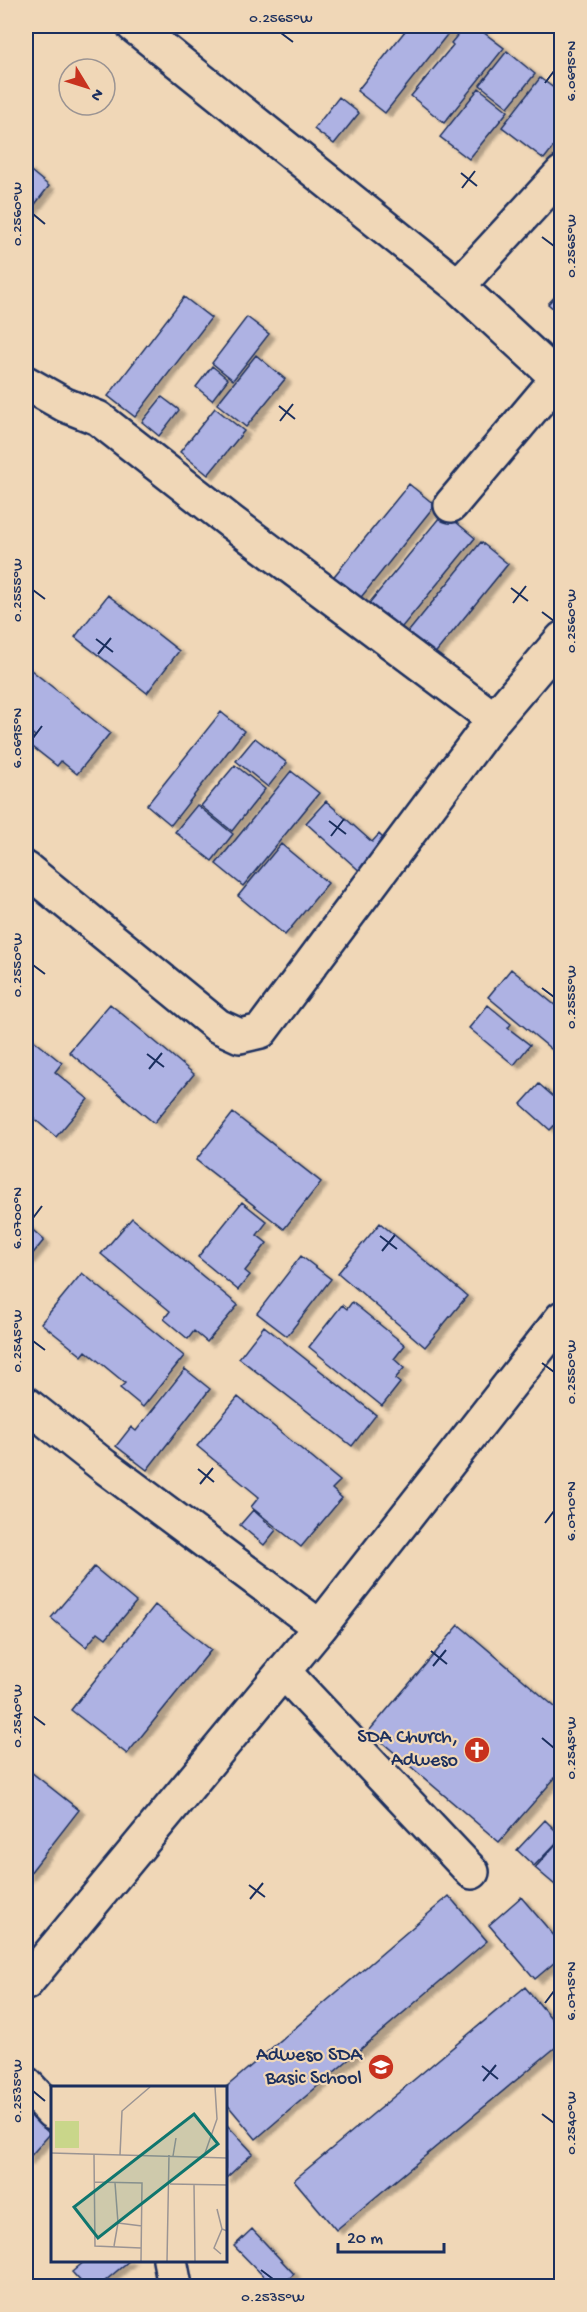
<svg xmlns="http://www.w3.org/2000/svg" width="587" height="2312" font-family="'Gochi Hand',sans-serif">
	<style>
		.building { fill: #aeb2e3; stroke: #1b2f5e; stroke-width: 1.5; filter: url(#shadow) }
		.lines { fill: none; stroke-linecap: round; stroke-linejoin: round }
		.minor-casing { stroke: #1b2f5e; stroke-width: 38 }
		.minor { stroke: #f0d7b7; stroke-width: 33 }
		.ticks { fill: none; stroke: #1b2f5e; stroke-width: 2 }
		.labels { text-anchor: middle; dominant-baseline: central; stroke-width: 4.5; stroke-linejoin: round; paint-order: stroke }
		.poi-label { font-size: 20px; fill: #1b2f5e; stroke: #f0d7b7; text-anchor: end }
		.inset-road { fill: none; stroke: #9b9493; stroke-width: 1.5 }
		.view { fill: #0f766e; fill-opacity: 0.15; stroke: #0f766e; stroke-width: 3 }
		.inset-edge { fill: none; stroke: #1b2f5e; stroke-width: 3 }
		.neatline { fill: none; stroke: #1b2f5e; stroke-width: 2 }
		.ticks-label { font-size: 15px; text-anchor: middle; fill: #1b2f5e }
	</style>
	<defs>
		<filter id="shadow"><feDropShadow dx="6" dy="4" stdDeviation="1.5" flood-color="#0004"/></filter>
	</defs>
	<rect width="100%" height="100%" fill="#f0d7b7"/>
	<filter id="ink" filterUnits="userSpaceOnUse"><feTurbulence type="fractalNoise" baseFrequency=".0167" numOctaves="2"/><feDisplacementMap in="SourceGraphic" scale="12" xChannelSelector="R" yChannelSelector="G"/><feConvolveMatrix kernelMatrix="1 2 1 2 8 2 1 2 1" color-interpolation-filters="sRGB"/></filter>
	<g filter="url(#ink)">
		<path class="building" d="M409,26H454L385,113L357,91Z
			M465,26H475L504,48L444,123L411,96L453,45L451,43Z
			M507,51L535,74L508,107L480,85Z
			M540,78L562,94V136L544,159L502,127Z
			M479,88L508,111L469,159L440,137Z
			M339,97L359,113L334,144L314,129Z
			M26,167L49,186L26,216Z
			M562,289V316L548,304Z
			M184,297L211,318L135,417L108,396Z
			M247,317L269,334L233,380L212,363Z
			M256,355L285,379L246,427L217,404Z
			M212,366L228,379L212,400L196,387Z
			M162,397L179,410L159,436L142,422Z
			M215,408L244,431L208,475L180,452Z
			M409,484L435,505L358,601L331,580Z
			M444,512L475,538L397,633L366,607Z
			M481,542L508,564L428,662L401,641Z
			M108,595L179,651L147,693L75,637Z
			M26,666L110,733L77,774L61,761L57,766L29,744L35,736L26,729Z
			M221,712L244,731L171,825L147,805Z
			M255,738L287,763L268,787L236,761Z
			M235,765L265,789L232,831L201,806Z
			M291,771L319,793L243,886L216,864Z
			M326,801L372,842L379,834L389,844L363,874L306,823Z
			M197,805L233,834L212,861L175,832Z
			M281,844L328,883L285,935L238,896Z
			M511,969L562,1011V1058L488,997Z
			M110,1004L194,1074L154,1123L69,1052Z
			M488,1005L511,1024L508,1028L530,1045L514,1065L469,1028Z
			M26,1034L62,1063L55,1072L88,1099L56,1137L26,1112Z
			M539,1084L562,1104V1117L550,1130L521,1104Z
			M233,1113L321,1182L284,1229L196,1160Z
			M242,1202L267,1222L257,1235L267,1243L245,1271L250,1275L238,1290L198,1257Z
			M132,1218L238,1305L207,1342L194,1331L188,1339L164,1319L170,1311L101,1254Z
			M380,1223L467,1296L425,1347L338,1273Z
			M26,1224L44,1240L26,1262Z
			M301,1256L331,1279L287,1336L257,1313Z
			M82,1273L184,1356L143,1407L120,1388L125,1383L86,1351L82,1356L41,1323Z
			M352,1302L405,1345L394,1359L404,1368L395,1379L400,1383L382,1406L309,1347L342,1305L347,1309Z
			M264,1326L376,1415L352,1446L239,1358Z
			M185,1369L210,1389L147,1470L116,1446L131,1427L136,1431Z
			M238,1397L340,1481L332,1489L342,1498L301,1547L251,1507L259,1497L197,1446Z
			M253,1510L276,1530L264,1545L240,1525Z
			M94,1567L136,1602L106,1638L98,1632L86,1647L51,1618Z
			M155,1605L211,1650L127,1754L71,1710Z
			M459,1625L562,1713V1770L499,1842L369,1731Z
			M26,1768L79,1810L26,1878Z
			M545,1820L562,1837L534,1866L517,1850Z
			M556,1844L562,1849V1877L555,1885L535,1868Z
			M449,1896L487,1941L256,2139L225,2102V2088Z
			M521,1897L562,1945V1956L535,1979L489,1925Z
			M525,1987L562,2031V2042L336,2230L294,2180Z
			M26,2111L50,2134L26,2161Z
			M225,2123L253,2153L225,2179Z
			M252,2229L294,2274L281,2286H273L234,2246Z
			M86,2260H130L99,2286H85L72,2272Z"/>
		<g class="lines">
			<g class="minor-casing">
				<path id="minor" d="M134,26L458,286L562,382
					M458,286L562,173
					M26,383L65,405L98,418L231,522L494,719
					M451,505L557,379
					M26,869L218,1026L240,1036L261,1031L494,719L562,639
					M26,1404L104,1466L320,1627
					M283,1671L472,1872
					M26,1983L320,1627L562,1318
					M26,2084L52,2112
					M170,2260L175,2286"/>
			</g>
			<use href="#minor" class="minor"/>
		</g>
	</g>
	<path class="ticks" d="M281,33L293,42M545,83L554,71M461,173L477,186M462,188L475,171M33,214L45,224M542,237L554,246M279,406L295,419M280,421L293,404M511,588L528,601M33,590L45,599M513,603L526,586M542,612L554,621M96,639L113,652M98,654L111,638M33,738L42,726M329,821L346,834M331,836L344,819M33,965L45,974M542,988L554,997M147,1054L164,1067M149,1069L162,1053M33,1218L42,1206M380,1236L397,1249M382,1251L395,1235M33,1341L45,1350M542,1363L554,1372M198,1469L214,1482M200,1484L213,1468M545,1523L554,1511M431,1651L447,1664M433,1666L446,1650M33,1716L45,1725M542,1738L554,1748M249,1885L265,1897M250,1899L263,1883M545,2003L554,1991M482,2066L498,2079M483,2081L496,2065M33,2091L45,2101M542,2114L554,2123M261,2270L273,2279"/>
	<defs>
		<g id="church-disc" transform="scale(1.35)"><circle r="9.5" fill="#c8321e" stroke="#f0d7b7"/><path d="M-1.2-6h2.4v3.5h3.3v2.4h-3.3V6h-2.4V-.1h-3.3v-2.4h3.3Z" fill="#fff"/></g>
		<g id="school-disc" transform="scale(1.35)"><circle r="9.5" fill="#c8321e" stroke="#f0d7b7"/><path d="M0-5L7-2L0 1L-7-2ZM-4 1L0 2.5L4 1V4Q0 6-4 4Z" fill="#fff"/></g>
	</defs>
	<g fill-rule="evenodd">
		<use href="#church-disc" x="477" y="1750"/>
		<use href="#school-disc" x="381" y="2067"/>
	</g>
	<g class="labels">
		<g class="poi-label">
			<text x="458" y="1738">SDA Church,<tspan x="458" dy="23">Adweso</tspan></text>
			<text x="362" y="2056">Adweso SDA<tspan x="362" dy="23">Basic School</tspan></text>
		</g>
	</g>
	<g transform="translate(51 2086)">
		<rect width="176" height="176" fill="#f0d7b7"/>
		<path d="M4,35H28V62H4Z" fill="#c9d68a"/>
		<path class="inset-road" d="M0,67L176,72M43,69L44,160L90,162M69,69L71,25L99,1M122,70L125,52M153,70L166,33L164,1M44,96L91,97L90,175M119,98L176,99M143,98L144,175M166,123L171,143L176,145M67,137L91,140M63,160L67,137L64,97M170,168L163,162L171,143M116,175L118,69"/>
		<path class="view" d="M143,28L167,58L47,152L23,121Z"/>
		<rect width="176" height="176" class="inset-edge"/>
	</g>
	<rect width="587" height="2312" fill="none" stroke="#f0d7b7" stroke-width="66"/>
	<g transform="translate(87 87) rotate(128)"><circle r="28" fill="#f0d7b7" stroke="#9b9493" stroke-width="1.5"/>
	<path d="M0-4.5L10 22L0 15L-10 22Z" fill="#c8321e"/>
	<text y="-9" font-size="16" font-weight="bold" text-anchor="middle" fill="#1b2f5e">N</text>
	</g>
	<path d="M338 2243v9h106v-9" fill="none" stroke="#1b2f5e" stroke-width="3"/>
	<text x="347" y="2243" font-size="18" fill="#1b2f5e" stroke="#f0d7b7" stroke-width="4.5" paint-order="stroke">20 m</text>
	<rect x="33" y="33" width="521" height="2246" class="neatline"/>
	<g class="ticks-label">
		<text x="281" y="22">0.2565°W</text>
		<text transform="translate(570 71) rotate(-90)" y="5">6.0695°N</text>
		<text transform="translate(16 214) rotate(-90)" y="5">0.2560°W</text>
		<text transform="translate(570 246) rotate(-90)" y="5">0.2565°W</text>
		<text transform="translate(16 590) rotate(-90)" y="5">0.2555°W</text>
		<text transform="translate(570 621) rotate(-90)" y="5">0.2560°W</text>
		<text transform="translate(16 738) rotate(-90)" y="5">6.0695°N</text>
		<text transform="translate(16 965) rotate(-90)" y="5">0.2550°W</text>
		<text transform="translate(570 997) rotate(-90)" y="5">0.2555°W</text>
		<text transform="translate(16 1218) rotate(-90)" y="5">6.0700°N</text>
		<text transform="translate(16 1341) rotate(-90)" y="5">0.2545°W</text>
		<text transform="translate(570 1372) rotate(-90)" y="5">0.2550°W</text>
		<text transform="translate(570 1511) rotate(-90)" y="5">6.0710°N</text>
		<text transform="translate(16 1716) rotate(-90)" y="5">0.2540°W</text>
		<text transform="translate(570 1748) rotate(-90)" y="5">0.2545°W</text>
		<text transform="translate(570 1991) rotate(-90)" y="5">6.0715°N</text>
		<text transform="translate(16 2091) rotate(-90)" y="5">0.2535°W</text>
		<text transform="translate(570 2123) rotate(-90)" y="5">0.2540°W</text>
		<text x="273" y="2301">0.2535°W</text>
	</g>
</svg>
